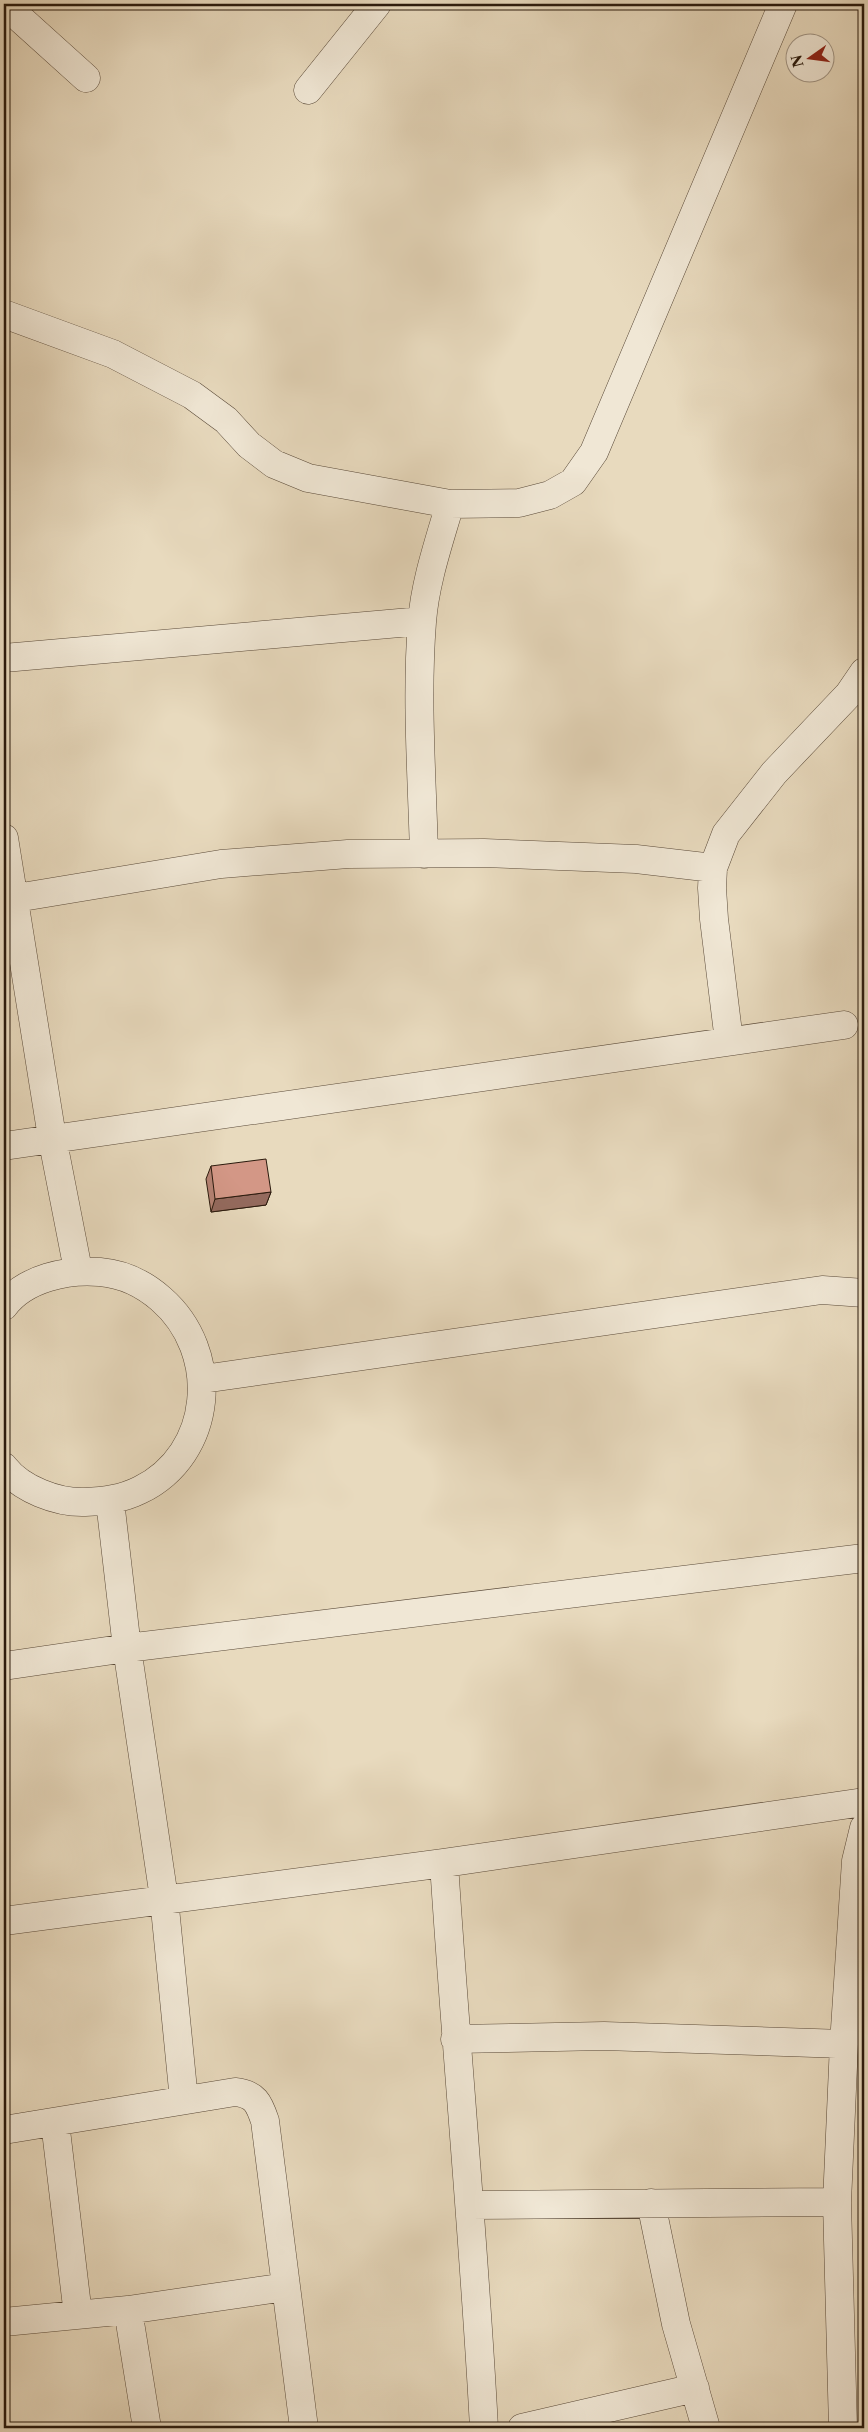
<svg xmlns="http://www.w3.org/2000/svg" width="868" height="2432" font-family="'Libre Caslon Text',serif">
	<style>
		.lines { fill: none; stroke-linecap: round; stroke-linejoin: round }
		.minor-casing { stroke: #5a4a39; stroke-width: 29 }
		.minor { stroke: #f0e7d5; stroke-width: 28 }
		.wall { fill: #b58273; stroke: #2a1a0d }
		.shaded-wall { fill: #946a5e; stroke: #2a1a0d }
		.building { fill: #d39786; stroke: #2a1a0d }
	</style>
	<rect width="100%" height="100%" fill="#e8dabe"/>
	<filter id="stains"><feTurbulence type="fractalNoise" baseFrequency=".004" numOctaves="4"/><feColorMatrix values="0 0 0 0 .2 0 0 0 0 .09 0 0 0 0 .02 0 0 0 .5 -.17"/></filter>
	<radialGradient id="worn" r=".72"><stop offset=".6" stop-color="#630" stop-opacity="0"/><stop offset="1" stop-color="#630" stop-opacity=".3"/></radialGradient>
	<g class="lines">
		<g class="minor-casing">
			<path id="minor" d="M4,4L86,78
				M308,90L377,4
				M4,314L113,354L192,395L226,420L249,445L274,464L308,478L450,504L519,503L550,495L573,482L594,452L783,4
				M4,658L422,621
				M4,838L52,1137L78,1270
				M424,854C422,777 416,699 422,622C425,582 439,542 450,504
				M4,900L221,864L348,854L484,853L636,859L713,868
				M729,1041L714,919L712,888L713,868L726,834L774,773L849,694L864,672
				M4,1146L844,1025
				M4,1306C25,1278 68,1269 100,1272C123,1274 144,1284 161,1299C222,1352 214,1454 140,1490C122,1499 104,1501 85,1502C57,1503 21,1489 4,1467
				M203,1379L822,1290L864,1293
				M110,1501L127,1648L164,1898L184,2100
				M4,1666L127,1648L864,1558
				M444,1863C456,2051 474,2239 484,2428
				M4,1921L444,1863L864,1802
				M455,2039L604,2036L844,2044
				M55,2122L78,2315
				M4,2130L235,2092C255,2094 259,2103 265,2121L304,2428
				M651,2203L676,2324L706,2428
				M470,2205L837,2202
				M128,2310L147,2428
				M4,2322L128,2310L286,2287
				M522,2428L695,2388
				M843,2428L837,2202L844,2044L856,1861L864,1828"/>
		</g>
		<use href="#minor" class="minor"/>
	</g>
	<path class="wall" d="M211,1166L271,1192L266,1205L211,1212L206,1179Z"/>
	<path class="shaded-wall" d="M271,1192L266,1205L211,1212L215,1199Z"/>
	<path class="building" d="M266,1159L271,1192L215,1199L211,1166Z"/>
	<rect width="868" height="2432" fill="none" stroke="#e8dabe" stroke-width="20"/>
	<rect x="5" y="5" width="858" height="2422" fill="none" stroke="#2a1a0d" stroke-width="2.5"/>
	<rect x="10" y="10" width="848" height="2412" fill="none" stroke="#2a1a0d"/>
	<g transform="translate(810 58) rotate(256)"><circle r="24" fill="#f0e7d5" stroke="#a19585"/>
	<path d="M0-4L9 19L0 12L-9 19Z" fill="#8f2418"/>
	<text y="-8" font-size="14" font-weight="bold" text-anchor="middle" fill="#2a1a0d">N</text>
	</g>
	<rect width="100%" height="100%" filter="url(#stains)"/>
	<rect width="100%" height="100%" fill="url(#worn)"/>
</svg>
